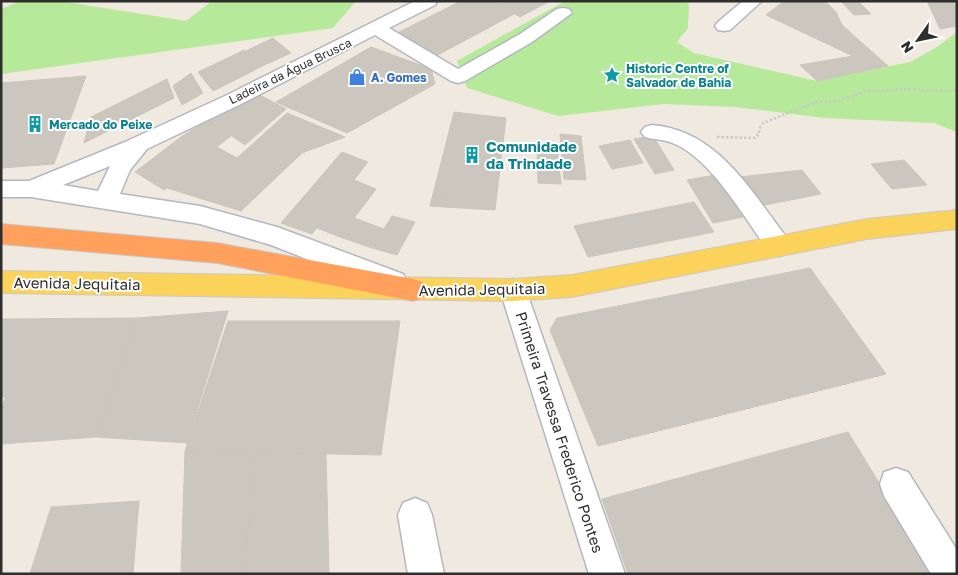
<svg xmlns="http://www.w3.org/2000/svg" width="958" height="575" font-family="'Golos Text',sans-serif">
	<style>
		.green { fill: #b6e999 }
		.building { fill: #cbc7be; stroke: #ccc5b9 }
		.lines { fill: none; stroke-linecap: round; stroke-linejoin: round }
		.minor-casing { stroke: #b4b7c2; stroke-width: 3 }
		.major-casing { stroke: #c9c9c9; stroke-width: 2 }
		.highway-casing { stroke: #c9c9c9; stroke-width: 2 }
		.path { stroke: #c9c9c9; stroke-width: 2.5; stroke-dasharray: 2.5 2; stroke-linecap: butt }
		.minor { fill: #fff; fill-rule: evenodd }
		.major { fill: #fbd25a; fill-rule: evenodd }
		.highway { fill: #ffa05c; fill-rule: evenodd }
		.labels { text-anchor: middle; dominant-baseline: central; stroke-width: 4; stroke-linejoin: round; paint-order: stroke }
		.far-culture-label { font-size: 12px; font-weight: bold; fill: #0d838f; stroke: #fff; text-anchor: start }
		.far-street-label { font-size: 12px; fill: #2e2e2e; stroke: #fff }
		.far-shop-label { font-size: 12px; font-weight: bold; fill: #366cbe; stroke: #fff; text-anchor: start }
		.culture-label { font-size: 15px; font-weight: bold; fill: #0d838f; stroke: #fff; text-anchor: start }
		.street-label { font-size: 15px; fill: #2e2e2e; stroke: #fff }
	</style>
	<rect width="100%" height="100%" fill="#f0e9e0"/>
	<path class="green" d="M20,1H60L186,21L212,1H356L333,28L1,74V9Z
		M565,1H683L689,4L688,28L677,42L694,53L817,81L910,62L937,47L957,32V132L934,123L824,118L735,107L664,104L558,116L467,88L457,61Z"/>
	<path class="building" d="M461,1H493L514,14L436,56L399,32Z
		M493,1H550L520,17Z
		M784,1H821L828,4L836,12L842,25L888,66L817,81L800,65L853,56L766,15Z
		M841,1H858L871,14L854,15Z
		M927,1H957V26L940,29Z
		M273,38L291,53L262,66L246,51Z
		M371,47L431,69L435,84L347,133L276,102Z
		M244,50L246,51L262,66L249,73L232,56Z
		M232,56L249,73L213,91L198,72Z
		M191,73L203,93L182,105L173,86Z
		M86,76L54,164L1,168V83Z
		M167,79L174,98L84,143L91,117Z
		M258,94L286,109L245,145L208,120Z
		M454,112L506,118L495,210L430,206Z
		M287,113L345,137L302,153L241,211L167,188L217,147L237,158Z
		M208,120L231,136L210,152L181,137Z
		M560,134L581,136L586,180L564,179Z
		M653,136L674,170L655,174L634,139Z
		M181,137L210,152L164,190L135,172Z
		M630,140L643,163L612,169L599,146Z
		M537,145H557L561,184L538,183Z
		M342,152L368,162L312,234L281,223Z
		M904,160L927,185L892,189L871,164Z
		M802,170L821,194L760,206L739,177Z
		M715,175L743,217L713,223L687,180Z
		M354,180L376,189L340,237L317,228Z
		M434,192L455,193L453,207L430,206Z
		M694,202L714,232L588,257L574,226Z
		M392,216L415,222L397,255L372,248Z
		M354,218L384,229L372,248L340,237Z
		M810,268L886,374L598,446L550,330L557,318Z
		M228,311L187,443L96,437L137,318Z
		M137,318L96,437L1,444V407L6,397H1V319Z
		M228,321H400L381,455L185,451Z
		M848,432L935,574H628L602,499Z
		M185,451L255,452L244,574H181Z
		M255,452L326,454L329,574H244Z
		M139,501L133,574H30L51,507Z"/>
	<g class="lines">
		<g class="minor-casing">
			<path id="minor" d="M415,1H437L435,5L389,28L458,69L520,34L557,9L563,8L569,9L572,13L532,42L465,81L458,83L451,81L375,35L239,105L147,149L130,170L120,194L200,206L277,227L403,274L407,282L403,290L394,293L271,245L200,224L31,197H1V181H29L125,142L225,96ZM110,166L98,191L63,185Z
				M743,1H762L730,30L724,31L718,30L715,26L718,22Z
				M652,125C718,130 751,192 788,239L791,246L788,253L779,256L770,253C745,219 713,161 675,144C665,139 655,140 645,137L641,132L645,127Z
				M513,279L522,282L526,290L625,574H589L500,290L504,282Z
				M896,468L908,472L957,550V574H931L884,496L880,484L884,472Z
				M415,498L427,503L432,515L444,574H408L398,515L403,503Z"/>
		</g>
		<g class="major-casing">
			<path id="major" d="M957,210V229L867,239L572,297L513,301L1,293V271L513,279L572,275L867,219Z"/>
		</g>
		<g class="highway-casing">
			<path id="highway" d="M1,224L217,243L413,279L423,282L427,290L423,298L413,301L217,263L1,244Z"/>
		</g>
		<path class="path" d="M717,137L755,138L759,134V129L763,123L816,102L836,101L868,91L912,89L928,91L957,90"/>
		<use href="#minor" class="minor"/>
		<use href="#major" class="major"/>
		<use href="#highway" class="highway"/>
	</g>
	<defs>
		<g id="sight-bare" transform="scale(1.35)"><path d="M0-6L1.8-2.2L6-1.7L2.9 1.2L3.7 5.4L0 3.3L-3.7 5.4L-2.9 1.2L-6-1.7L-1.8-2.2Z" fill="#0f9aa8" stroke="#fff" stroke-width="2.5" paint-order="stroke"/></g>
		<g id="shop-bare" transform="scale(1.35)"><path d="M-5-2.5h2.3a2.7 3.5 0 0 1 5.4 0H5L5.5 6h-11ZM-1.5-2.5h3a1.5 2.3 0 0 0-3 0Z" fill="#3f7fe0" stroke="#fff" stroke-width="2.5" paint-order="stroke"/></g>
		<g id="building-bare" transform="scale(1.35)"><path d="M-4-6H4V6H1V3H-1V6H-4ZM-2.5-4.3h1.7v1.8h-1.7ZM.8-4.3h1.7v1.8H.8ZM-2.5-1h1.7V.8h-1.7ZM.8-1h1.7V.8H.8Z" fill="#0f9aa8" stroke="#fff" stroke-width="2.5" paint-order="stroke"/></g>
	</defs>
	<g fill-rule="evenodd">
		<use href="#sight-bare" x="612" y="75"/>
		<use href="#shop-bare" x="357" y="77"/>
		<use href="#building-bare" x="35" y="124"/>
		<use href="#building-bare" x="472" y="155"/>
	</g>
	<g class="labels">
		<g class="far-culture-label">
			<text x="626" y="68">Historic Centre of<tspan x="626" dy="14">Salvador de Bahia</tspan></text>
			<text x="49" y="124">Mercado do Peixe</text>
		</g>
		<g class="far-street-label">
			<text transform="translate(290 71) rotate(-26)">Ladeira da Água Brusca</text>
		</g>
		<g class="far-shop-label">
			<text x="371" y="77">A. Gomes</text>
		</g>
		<g class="culture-label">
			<text x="486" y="146">Comunidade<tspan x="486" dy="17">da Trindade</tspan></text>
		</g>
		<g class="street-label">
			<text transform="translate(77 283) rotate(1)">Avenida Jequitaia</text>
			<text transform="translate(482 289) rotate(-1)">Avenida Jequitaia</text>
			<text transform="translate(560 432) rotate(72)">Primeira Travessa Frederico Pontes</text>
		</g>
	</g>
	<rect width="958" height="575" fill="none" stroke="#2e2e2e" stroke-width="5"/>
	<g transform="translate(918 40) rotate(237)" stroke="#ffffff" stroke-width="4" paint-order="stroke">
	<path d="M0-4L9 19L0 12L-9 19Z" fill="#2e2e2e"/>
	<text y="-8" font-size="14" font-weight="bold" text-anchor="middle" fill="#2e2e2e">N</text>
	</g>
</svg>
